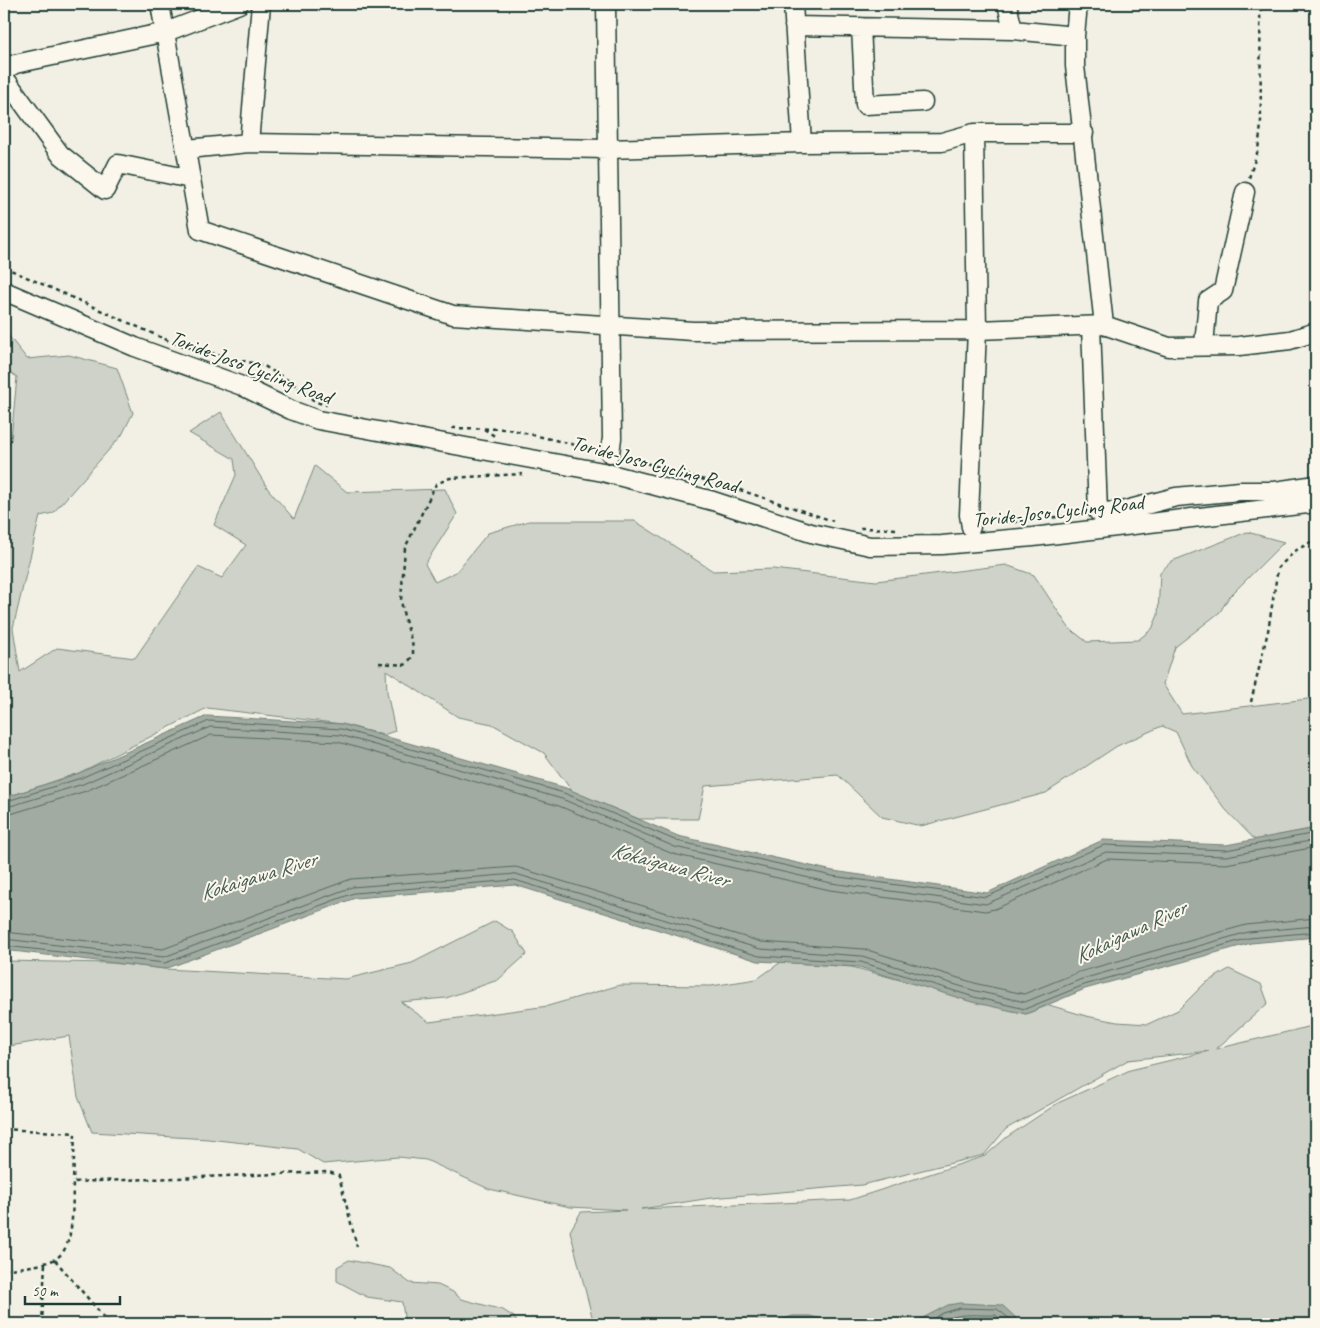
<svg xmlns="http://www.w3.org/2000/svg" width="1320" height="1328" font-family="Caveat,sans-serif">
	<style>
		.green { fill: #cfd2c8; stroke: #77887e; fill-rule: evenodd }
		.water { fill: #a2aba1; stroke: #6e7f75 }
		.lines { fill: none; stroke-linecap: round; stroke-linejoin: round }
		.shore { stroke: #536960; stroke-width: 1 }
		.minor-casing { stroke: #1f3d34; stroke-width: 21 }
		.path { stroke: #1f3d34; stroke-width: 2.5; stroke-dasharray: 4 4; stroke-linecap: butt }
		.minor { stroke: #fbf7ec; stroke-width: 18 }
		.labels { text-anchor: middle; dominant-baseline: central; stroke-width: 4; stroke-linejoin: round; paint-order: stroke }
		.street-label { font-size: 21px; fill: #1f3d34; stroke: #fbf7ec }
		.water-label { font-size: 22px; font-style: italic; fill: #465e55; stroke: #fbf7ec }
	</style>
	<rect width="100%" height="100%" fill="#f2f0e5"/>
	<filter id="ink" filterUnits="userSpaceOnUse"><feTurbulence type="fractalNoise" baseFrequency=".02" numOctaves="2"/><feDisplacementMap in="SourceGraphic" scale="10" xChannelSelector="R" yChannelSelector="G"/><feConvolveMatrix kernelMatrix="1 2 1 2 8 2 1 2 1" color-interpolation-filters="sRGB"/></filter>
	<g filter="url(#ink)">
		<path class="green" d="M4,330L27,359L69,355L117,368L133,413L122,435L53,513L40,516L13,628L20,672L57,648L135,658L198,567L222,578L246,545L214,525L236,475L234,459L189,433L221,412L268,489L294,519L315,466L347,492L445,489L457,514L425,564L435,582L456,572L488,533L529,521H635L713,571L773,569L876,581L1006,565L1034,575L1069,628L1087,642L1138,640L1152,629L1158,615L1160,572L1172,561L1247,532L1284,542L1229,597L1220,612L1175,647L1163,684L1182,714L1316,698V828L1255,840L1226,810L1192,766L1176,732L1162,726L1117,746L1046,793L921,826L882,817L838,775L705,786L698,819H639L572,791L544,753L492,724L458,717L386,670L387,692L395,731L383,735L342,724L207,708L79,773L4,798V459L11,439L17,377L4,368Z
			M495,921L513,932L527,954L498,980L446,998L401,1002L429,1022L548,1006L620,985L711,986L757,979L781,962L852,967L1026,1014L1049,1005L1086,1016L1117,1022L1148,1024L1178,1010L1204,984L1229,969L1261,984L1268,1003L1216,1049L1316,1025V1324H594L570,1231L581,1212L626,1210L570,1207L489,1189L426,1160L398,1157L323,1164L298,1149L208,1139L92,1132L78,1097L69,1036L4,1047V961L112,963L165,969L346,979L412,963ZM1209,1051L1130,1070L1058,1103L1007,1137L985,1156L850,1200L641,1209L711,1198L862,1185L984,1155L1006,1129L1128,1060Z
			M349,1260L390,1268L410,1283L438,1285L453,1292L461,1299L503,1310L514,1317L518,1324H405L402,1302L367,1297L337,1281V1267Z"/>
		<path class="water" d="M207,716L342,724L566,788L678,836L833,871L987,893L1103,840L1226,845L1316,828V937L1251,943L1085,989L1026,1014L972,1002L859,967L758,961L515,885L355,898L165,969L4,950V798L79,773Z
			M960,1303L1002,1305L1016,1318L1015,1324H911L948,1305Z
			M793,1316H810L840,1324H773L776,1321Z"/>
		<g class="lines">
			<path class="shore" d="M4,802L81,778L209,721L341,729L564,793L677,841L832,876L986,897L1104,845L1226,850L1316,833
				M4,808L83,784L210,727L340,735L562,799L675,847L831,883L986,904L1106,852L1226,856L1316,840
				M4,816L86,791L211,735L338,742L559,806L673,854L830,890L985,911L995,909L1107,859L1226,864L1316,847
				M4,932L163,949L351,879L516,867L761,942L864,949L978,984L1024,994L1079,972L1246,925L1316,918
				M4,939L164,957L352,887L516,874L760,949L862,956L976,991L1025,1002L1082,979L1248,932L1316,926
				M4,946L165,963L354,893L515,880L759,956L861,962L974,997L1025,1009L1084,985L1249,938L1316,932
				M925,1324L943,1313L960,1308L997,1309L1010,1319V1324
				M938,1324C956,1311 974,1316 996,1315L1004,1324"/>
			<g class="minor-casing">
				<path id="minor" d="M160,4L200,230L453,315L693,331L977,330L1104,325L1169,347L1239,346L1290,340L1316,332
					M606,4L612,438L610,453
					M793,4L802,143
					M1007,4L1013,30
					M1078,4L1075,36V66L1104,325
					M794,26L1013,30L1075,36
					M861,27L865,105L923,102
					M4,70L15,64L166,32L239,4
					M4,77L60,154L105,190L118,164L191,179
					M249,143L261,4
					M187,149L249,143L608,149L802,143L942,142L974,133H1084
					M4,291L135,347L242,386L291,410L318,420L603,472L713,501L811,533L870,546L942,545L1033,537L1316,503
					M1091,326L1098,512L1122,511L1176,497L1240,491H1275L1316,485
					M1204,345L1208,301L1223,291L1245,192
					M971,527L969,515L977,330L974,133"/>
			</g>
			<path class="path" d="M1249,178L1258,150L1261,125L1260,4
				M4,267L176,344L264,366L291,382L316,402L327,405
				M452,428L508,429L597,450
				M484,429L496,437
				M624,457L740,490L833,521
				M1005,523L1084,514
				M860,528L900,529
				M379,663L405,665L413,656V646L404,617L401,600L405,548L436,484L450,478L523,474
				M1251,702L1268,631L1278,568L1295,551L1316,539
				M4,1129L75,1133L73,1182
				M55,1260L110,1324
				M4,1270C20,1267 38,1267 53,1260C76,1251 72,1204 73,1182L329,1172L339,1176L357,1247
				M42,1324L45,1263"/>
			<use href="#minor" class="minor"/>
		</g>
	</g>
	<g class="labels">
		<g class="street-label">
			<text transform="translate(251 367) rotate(21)">Toride-Joso Cycling Road</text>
			<text transform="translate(655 464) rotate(15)">Toride-Joso Cycling Road</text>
			<text transform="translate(1058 511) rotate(-6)">Toride-Joso Cycling Road</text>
		</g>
		<g class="water-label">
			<text transform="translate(670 865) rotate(15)">Kokaigawa River</text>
			<text transform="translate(258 876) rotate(-17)">Kokaigawa River</text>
			<text transform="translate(1130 932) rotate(-25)">Kokaigawa River</text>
		</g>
	</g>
	<rect width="1320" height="1328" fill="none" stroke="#fbf7ec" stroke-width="20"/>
	<rect x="10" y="10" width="1300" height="1308" fill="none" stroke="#1f3d34" stroke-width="2" filter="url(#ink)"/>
	<path d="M25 1296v8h95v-8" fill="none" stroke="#1f3d34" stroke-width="2.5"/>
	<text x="32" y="1296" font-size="15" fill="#1f3d34" stroke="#fbf7ec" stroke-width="4" paint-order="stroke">50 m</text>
</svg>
